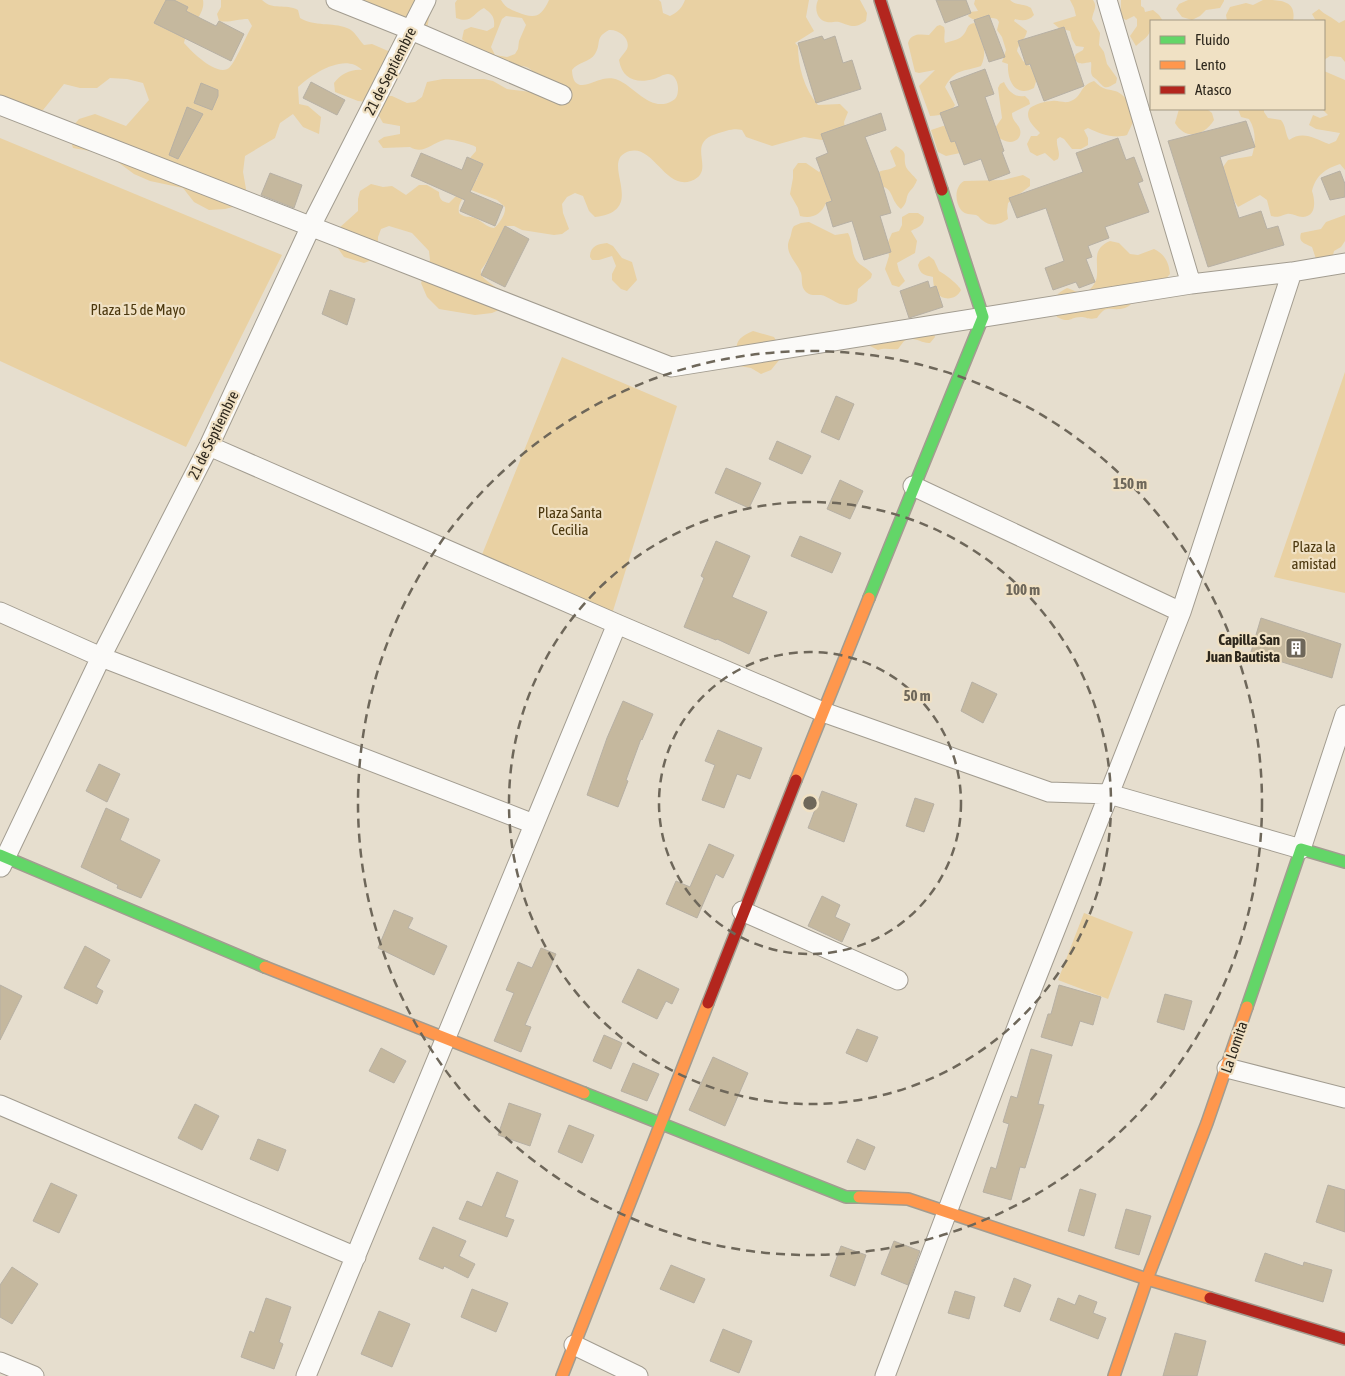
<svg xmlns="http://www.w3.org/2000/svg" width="1345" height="1376" font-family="'Asap Condensed',sans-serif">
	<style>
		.green { fill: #e9d1a3; fill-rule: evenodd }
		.building { fill: #c5b89e; stroke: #b7b0a4 }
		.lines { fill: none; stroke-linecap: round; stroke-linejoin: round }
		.street-casing { stroke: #a29c90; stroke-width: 21 }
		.fast-casing { stroke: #a29c90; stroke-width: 14 }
		.slow-casing { stroke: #a29c90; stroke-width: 14 }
		.jam-casing { stroke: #a29c90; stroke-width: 14 }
		.street { stroke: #fbfaf8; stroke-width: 19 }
		.fast { stroke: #63d668; stroke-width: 11 }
		.slow { stroke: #ff974d; stroke-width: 11 }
		.jam { stroke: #b3261e; stroke-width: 11 }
		.ring { fill: none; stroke: #6e675a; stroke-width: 2.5; stroke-dasharray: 9 6 }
		.labels { text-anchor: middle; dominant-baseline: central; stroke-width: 4.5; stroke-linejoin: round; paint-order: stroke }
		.street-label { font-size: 15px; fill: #2d271c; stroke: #f0e1c4 }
		.park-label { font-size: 15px; fill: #4b370d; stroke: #f0e1c4 }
		.poi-label { font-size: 15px; font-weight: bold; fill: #2d271c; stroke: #f0e1c4; text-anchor: end }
		.centre { fill: #6e675a; stroke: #f0e1c4; stroke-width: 2.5 }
		.ring-label { font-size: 15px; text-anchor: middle; font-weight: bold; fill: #6e675a; stroke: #f0e1c4; stroke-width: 4.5; stroke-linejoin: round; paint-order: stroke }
	</style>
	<rect width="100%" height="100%" fill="#e6dece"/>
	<path class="green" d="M0,0H203C206,15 187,28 184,43C192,52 217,77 229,68C235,63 247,34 252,26L248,19C237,19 229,23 219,21L217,14L221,7V0H262C273,11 285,3 298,10L300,18C315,27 332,22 347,28C355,31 358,39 364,45L372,44L395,54L367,102L358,101L335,92L334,83C341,74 351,69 362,70C345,52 312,74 298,87L299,104L308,106L321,117L319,134L303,127L293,114L280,123L275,138L245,156L243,172L246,189L241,205L225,209L209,210L194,202L183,188L150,181L134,174L107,154L73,148L68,132L79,119L95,114L126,126L149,100L143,83L127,79L110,78L97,88H80L64,84L43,110L29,116L0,109Z
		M356,0H426L430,12L427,29Z
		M457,0H501C505,7 509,9 517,12C534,19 541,18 549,0H659L661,2L663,13L670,16C678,12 682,8 685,0H809L806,17L814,31L795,43L798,46C798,66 804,89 818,105L840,104L848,112L844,122L845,128L837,139L822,140L804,137L772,146L746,137L742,130C733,128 726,131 716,134C684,144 718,171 691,181C664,191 652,139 625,153C602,165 648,211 595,217L589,211L583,196L575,193L567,197L562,204L563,213L569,229L562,234L554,235L522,230L514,226H505L501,234V242L481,270V275C488,284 499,287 506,297L499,310L492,313L475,315L439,309L427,297L421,283L430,260L429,251L412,233L389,226L381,229L378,237V245L372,260L364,263L344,257L335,244L338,229L358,211V199L360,191L371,184L383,187L392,186L406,195L419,185H427L439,192C439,199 442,202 449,203L471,181H476L483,164L470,158L476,151V147C471,144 449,138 444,140C432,143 423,155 410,147L383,148L378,141L384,137L400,134V126L383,123L375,109L383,96H392L407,103L415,102L422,97L427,82L443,79H484L493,81L507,89L531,92L536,76C528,63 521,67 508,64C497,61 469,47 462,39L464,30L471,27L487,31L494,27C495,17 492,14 484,8C472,14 472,24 456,18L455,3ZM506,16L522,18L526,25L519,41L518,49L515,54L507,57L495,55L491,47L502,19ZM609,30C619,29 631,39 627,49C625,53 621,56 619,60C622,79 636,84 654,79C658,78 663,74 668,74C675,74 678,83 678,88C678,94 677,99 672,101C651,113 635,87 618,80C614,78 608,78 603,79C591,82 573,95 572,70C578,62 590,62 595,54C602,43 594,38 609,30ZM471,190L497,200L505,207C506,214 499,224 494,228C486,227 482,221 475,218C469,216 464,218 459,213C457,204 464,196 471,190Z
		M818,0H860L867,13L866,21C854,29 851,26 839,22C836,21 831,23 827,22C817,20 814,9 818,0Z
		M975,0H1010C1016,6 1024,3 1031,8L1034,15C1029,21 1022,21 1015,19L1014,21L1027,31C1026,39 1018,43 1017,51L1023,61L1031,67L1037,78L1034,88C1015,98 1007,80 1008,64L1002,62L1006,50L1002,37L997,30L999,22L997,19C986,15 977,25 968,16L970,12L978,11L974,4Z
		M1070,0H1093C1098,7 1093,11 1092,19L1100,33L1099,45L1104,52L1107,64L1117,78L1116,83C1106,89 1105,89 1098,81C1097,79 1092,77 1092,75C1090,72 1092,66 1091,62C1084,63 1078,66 1074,58L1076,54L1083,50L1084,47L1076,46L1072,39L1070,31L1059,28L1053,23L1076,16L1074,8Z
		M1121,0H1141V6L1144,8L1145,12L1153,10L1159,15L1163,21H1151C1151,37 1147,36 1136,46L1130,36L1137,26V19L1134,16L1126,20L1122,18C1120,13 1121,6 1121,0Z
		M1188,0H1224V1L1220,8L1206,10L1200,16L1192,20L1182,17L1176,9L1179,4Z
		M1263,0C1280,0 1297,0 1293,21H1227L1226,15L1230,7L1246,3L1253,5Z
		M1319,9C1325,15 1332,17 1339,23L1345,20V62L1341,57L1330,56L1324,60V21H1316L1312,14Z
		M974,23L978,25C982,39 988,52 981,66C964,72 955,68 945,87L955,105C949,115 941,115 930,116L919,86L935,70L919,73L915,72L908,43C911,33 920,34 929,35L937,26L940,25L944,27C946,33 943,37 945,43C951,41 960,40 964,34C968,29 966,25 974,23Z
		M1324,71L1345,80V170L1340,164C1325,169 1316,175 1312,191C1315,200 1317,216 1303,217C1297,217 1292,213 1287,214C1279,216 1280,218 1271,216L1267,200L1260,195L1238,207C1230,195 1227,181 1223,167L1228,160L1252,156C1256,143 1256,130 1249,119L1241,117L1238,109H1264V112L1268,118L1281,120C1286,126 1285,133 1289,140C1303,130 1315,139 1329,144L1336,141L1340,133L1316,129L1309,125L1313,115L1320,118L1328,115L1322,109H1324Z
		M1094,81C1104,90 1103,88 1115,91C1128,95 1131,109 1134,120L1127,135C1113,139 1101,134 1088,128L1084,130L1088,138V145L1081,149H1072L1064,139L1060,137L1057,139C1056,147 1061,152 1058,159L1054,161L1045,153L1037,156L1030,152L1027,144L1031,136H1037L1040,133C1033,126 1024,118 1030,108C1036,104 1045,101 1052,101C1059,100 1064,104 1071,101C1083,96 1079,86 1094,81Z
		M1004,82C1008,91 1015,98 1025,96L1029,100L1030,104L1012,113C1012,120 1016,122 1019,127C1023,135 1018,142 1010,142C1006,142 1002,139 998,138L995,128L1002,118L998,88L1000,84Z
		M1179,109H1207L1212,113L1214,120C1204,136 1186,141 1175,123Z
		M943,126C956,127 957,143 960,153L946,156L938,152L931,130Z
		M0,138L282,255L186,447L0,361Z
		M896,146C910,154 902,155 906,167C908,171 914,176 917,180C914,188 911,189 908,194C905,202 908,201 901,209C888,198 896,187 875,185L826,203C821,215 812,219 800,216L798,208L790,194L793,178V170L798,163H806L819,172L825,167L875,174C882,169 889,171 896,166L890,151Z
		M1023,175L1030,179V186L1008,203L1007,211L1008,219C1001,224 991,228 982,220C980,219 979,216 976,215C971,214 965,215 961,210C955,202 954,187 964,181L1003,180Z
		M909,213H918L924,217C924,226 918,227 911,231L917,241L915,253L897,263L899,271L905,281L899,287L892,285L885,269L889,256L887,244L892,233L899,231L902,225V217Z
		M1345,215V241L1341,247L1334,251L1332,259H1316L1312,247C1305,243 1298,243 1301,233L1321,229L1326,222Z
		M809,222L835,235L848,233C853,242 851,252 856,260C860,266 868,268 872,274L871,278L858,289L857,301C842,312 832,297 821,295C815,295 810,296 806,292C800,286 803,280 801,273C796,261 783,252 790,238C792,233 791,230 794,226L801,223Z
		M1110,241L1119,243L1130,254L1138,255L1154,249C1165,254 1169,263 1170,274C1161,286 1148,288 1137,297C1133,301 1131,306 1125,308C1111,312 1107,303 1097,318C1087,320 1087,317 1081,317C1069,317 1071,324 1057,317C1051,302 1053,295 1067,288C1071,289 1078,293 1083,293C1090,292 1097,282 1097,275C1098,260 1092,249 1110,241Z
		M607,243L613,246L622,258L632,262L637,280L627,291L621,289L612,280V274L616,266L612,256L599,260H592L590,257C590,246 598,244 607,243Z
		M929,256L934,260L939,271C945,274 959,285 961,290C957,299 944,302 937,293C934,289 933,283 933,277C925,275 920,275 918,265L920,261Z
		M753,331L774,337L780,347V359L771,370L761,374L751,368L739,366C735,347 733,339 753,331Z
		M934,333L935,337L930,343C922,344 914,336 906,340C902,342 901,346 898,349C891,350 885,347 878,350L870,346L868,342Z
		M562,357L677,406L612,614L481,557Z
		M1345,372V593L1274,577Z
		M1084,913L1133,932L1108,999L1058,980Z"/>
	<path class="building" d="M166,0H174L188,7L186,11L216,26L219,21L244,34L231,61L154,23Z
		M936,0H966L971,13L945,23Z
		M989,15L1005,57L989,62L974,20Z
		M1064,27L1084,86L1044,101L1030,64L1026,65L1018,41Z
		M822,36L824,40L835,36L843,63L852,60L861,89L816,103L798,43Z
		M985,69L994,94L985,97L1004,151L1002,152L1010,173L989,181L981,159L964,165L955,141L951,142L940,113L959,106L950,82Z
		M311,82L345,100L337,115L303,98Z
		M201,83L218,90V96L212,110L194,103Z
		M187,107L203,114L178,159L169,155Z
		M881,113L886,130L865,137L879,173L891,213L880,216L891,252L864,260L852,221L833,227L826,203L832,201L816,158L828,153L821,134Z
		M1246,121L1255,147L1220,157L1239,218L1261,211L1267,229L1278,226L1284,245L1208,267L1168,141Z
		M1118,138L1126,160L1134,157L1143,181L1138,183L1149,212L1105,227L1109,238L1088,246L1092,257L1086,259L1095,282L1079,288L1076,282L1053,290L1045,268L1064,261L1046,208L1017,218L1009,198L1083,172L1076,153Z
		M421,153L462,170L467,157L483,164L470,192L503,206L495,226L460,211L465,200L411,176Z
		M1340,171L1345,184V197L1330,200L1321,178Z
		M270,173L302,185L294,208L261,195Z
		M505,226L529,239L505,287L481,275Z
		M928,281L930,288L936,286L943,307L909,318L900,291Z
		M330,290L355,299L347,325L322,314Z
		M836,396L854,404L839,440L821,432Z
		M777,441L811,456L802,474L769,459Z
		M726,468L761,483L749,508L715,493Z
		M840,480L863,491L850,519L827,509Z
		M800,536L841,553L832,573L791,556Z
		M716,541L750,556L732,597L767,612L749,654L717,639L716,640L684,627L704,578L701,576Z
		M1261,618L1341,644L1332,678L1251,652Z
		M972,682L997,694L983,723L961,711Z
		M623,701L653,714L642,740L641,739L626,780L628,781L618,807L587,795L607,738Z
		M718,730L762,748L750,779L737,774L724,808L702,800L715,765L705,761Z
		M99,764L120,774L107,802L86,791Z
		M822,791L857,804L844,842L808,828Z
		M915,798L934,804L924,832L906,826Z
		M106,808L129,819L120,840L160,860L141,898L117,888L118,885L81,867Z
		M709,844L734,855L723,878L716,874L697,918L666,904L676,881L690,887Z
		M822,896L840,905L835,917L850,924L842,942L808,926Z
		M394,910L413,918L408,928L447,946L434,975L378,948Z
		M85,946L110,960L96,987L103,991L97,1004L64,988Z
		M541,948L556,954L525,1025L531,1027L521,1052L494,1041L514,993L506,990L518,962L532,968Z
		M638,969L679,989L672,1004L666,1001L657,1019L622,1002Z
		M0,985L22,996L0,1040Z
		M1059,985L1101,997L1093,1025L1080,1021L1072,1046L1041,1037L1048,1014H1051Z
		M1165,994L1192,1001L1184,1030L1157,1022Z
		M857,1029L878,1037L867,1062L846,1053Z
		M604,1035L622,1043L611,1069L593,1061Z
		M381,1048L406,1061L394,1083L369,1071Z
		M1031,1049L1052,1055L1038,1104L1044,1105L1036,1132L1025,1168L1020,1167L1011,1200L983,1192L991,1167L996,1169L1009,1124L1003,1122L1011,1096L1017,1098Z
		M713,1057L748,1073L725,1126L689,1110Z
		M633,1063L659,1074L647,1101L621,1091Z
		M509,1103L541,1114L530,1146L498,1135Z
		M195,1104L219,1116L202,1150L178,1138Z
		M569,1125L594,1135L582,1163L558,1152Z
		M258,1139L286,1150L278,1171L250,1159Z
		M857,1139L875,1147L865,1170L847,1162Z
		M497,1172L518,1181L505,1217L514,1220L507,1237L459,1219L467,1201L482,1207Z
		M51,1183L77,1195L59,1233L33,1221Z
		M1328,1185L1345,1190V1232L1316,1222Z
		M1080,1189L1096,1194L1084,1236L1068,1231Z
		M1126,1209L1151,1216L1139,1255L1115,1248Z
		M433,1227L466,1241L459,1256L475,1264L468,1278L444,1266L443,1269L419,1259Z
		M894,1241L920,1251L908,1285L881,1274Z
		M841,1246L866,1255L855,1286L830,1276Z
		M1265,1253L1303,1266L1304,1262L1332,1270L1323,1302L1255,1281Z
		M671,1265L705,1279L694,1303L660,1289Z
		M12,1267L38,1284L12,1324L0,1317V1285Z
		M1014,1278L1031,1285L1020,1312L1004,1306Z
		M472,1289L508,1303L496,1332L461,1317Z
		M955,1291L975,1297L969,1319L948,1313Z
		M1079,1295L1097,1302L1093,1313L1106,1318L1098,1339L1050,1320L1058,1298L1075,1305Z
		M266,1298L291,1307L279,1342L283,1344L274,1369L241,1357L250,1331L254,1333Z
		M379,1311L410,1324L392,1367L361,1354Z
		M723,1329L752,1341L739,1373L710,1361Z
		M1175,1333L1206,1341L1197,1376H1163Z"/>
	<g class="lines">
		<g class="street-casing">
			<path id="street" d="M336,0L411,30L562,95
				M1107,0L1191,284
				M0,105L671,367L1191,284L1292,272L1345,263
				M209,446L617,624L823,712L1049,792L1109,794L1301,849L1345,715
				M913,486L1181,612
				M0,612L101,657L534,824
				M1,867L101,657L209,446L311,226L426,0
				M742,911L898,980
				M1227,1068L1345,1098
				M0,1105L356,1257
				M574,1345L638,1376
				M0,1362L34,1376
				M306,1376L617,624
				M885,1376L1022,1014L1181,612L1292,272"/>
		</g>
		<g class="fast-casing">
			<path id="fast" d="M869,598L983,317L942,190
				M0,855L265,967
				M1247,1007L1301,849L1345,862
				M584,1093L846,1197H859"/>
		</g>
		<g class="slow-casing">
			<path id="slow" d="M796,780L869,598
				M265,967L584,1093
				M859,1197L908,1199L1147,1279L1210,1298
				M562,1376L708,1003
				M1114,1376L1147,1279L1207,1123L1247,1007"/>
		</g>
		<g class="jam-casing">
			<path id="jam" d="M880,0L942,190
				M708,1003L796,780
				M1210,1298L1345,1339"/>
		</g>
		<use href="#street" class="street"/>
		<use href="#fast" class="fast"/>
		<use href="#slow" class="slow"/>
		<use href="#jam" class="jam"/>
	</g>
	<g class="ring">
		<circle cx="810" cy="803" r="151"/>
		<circle cx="810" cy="803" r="301"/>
		<circle cx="810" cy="803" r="452"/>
	</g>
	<defs>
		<g id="building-square" transform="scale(1.125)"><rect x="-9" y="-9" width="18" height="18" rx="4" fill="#6e675a" stroke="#f0e1c4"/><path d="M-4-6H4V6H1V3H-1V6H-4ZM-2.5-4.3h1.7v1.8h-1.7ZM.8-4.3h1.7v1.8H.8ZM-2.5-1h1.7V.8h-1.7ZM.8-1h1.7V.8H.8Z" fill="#fff"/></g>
	</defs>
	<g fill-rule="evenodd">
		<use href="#building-square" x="1296" y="648"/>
	</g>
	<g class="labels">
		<g class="street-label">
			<text transform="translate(390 71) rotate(-63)">21 de Septiembre</text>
			<text transform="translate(213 435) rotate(-64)">21 de Septiembre</text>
			<text transform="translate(1234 1047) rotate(-71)">La Lomita</text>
		</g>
		<g class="park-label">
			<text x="138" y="309">Plaza 15 de Mayo</text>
			<text x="570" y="512">Plaza Santa<tspan x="570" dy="17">Cecilia</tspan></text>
			<text x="1314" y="546">Plaza la<tspan x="1314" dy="17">amistad</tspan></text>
		</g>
		<g class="poi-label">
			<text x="1280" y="639">Capilla San<tspan x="1280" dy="17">Juan Bautista</tspan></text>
		</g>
	</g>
	<circle cx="810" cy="803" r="8" class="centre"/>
	<g class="ring-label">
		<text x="1130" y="489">150 m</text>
		<text x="1023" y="595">100 m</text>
		<text x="917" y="701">50 m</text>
	</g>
	<rect x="1150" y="20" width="175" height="90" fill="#f0e1c4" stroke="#a29781"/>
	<rect x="1160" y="36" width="25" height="8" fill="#63d668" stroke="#a29781"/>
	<text x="1195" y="45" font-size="15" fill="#2d271c">Fluido</text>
	<rect x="1160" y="61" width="25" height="8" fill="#ff974d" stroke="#a29781"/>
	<text x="1195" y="70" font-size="15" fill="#2d271c">Lento</text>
	<rect x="1160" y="86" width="25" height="8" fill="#b3261e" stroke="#a29781"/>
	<text x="1195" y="95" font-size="15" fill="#2d271c">Atasco</text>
</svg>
